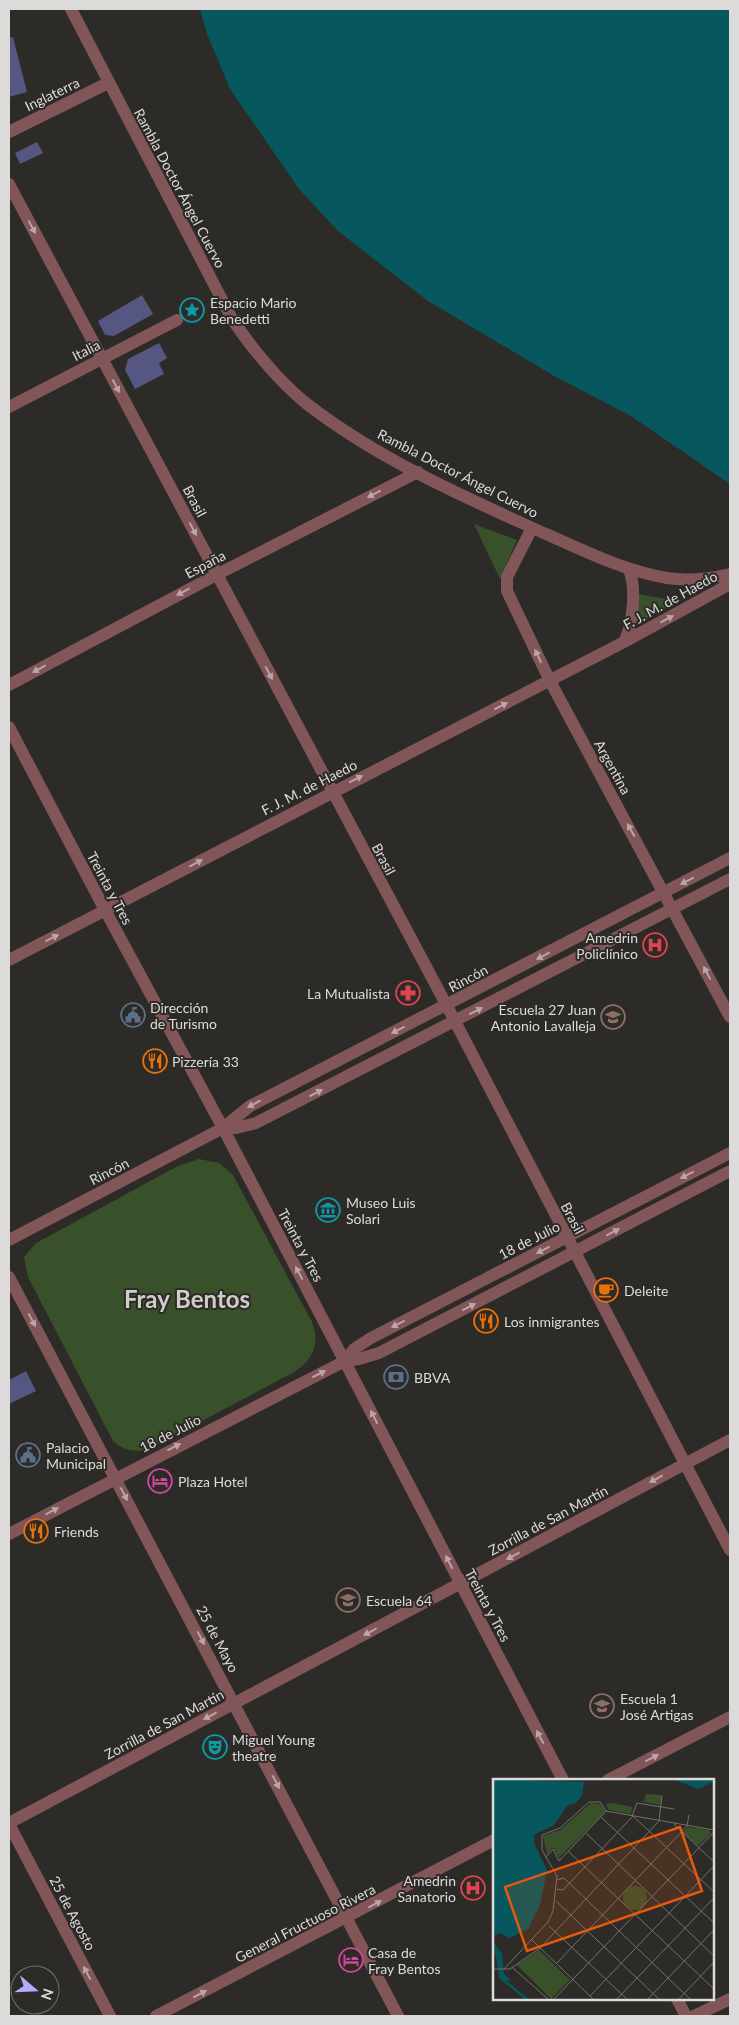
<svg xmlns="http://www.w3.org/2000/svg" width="739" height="2025" font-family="Lato,sans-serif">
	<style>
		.green { fill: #39512a }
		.water { fill: #06585e }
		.building { fill: #555682 }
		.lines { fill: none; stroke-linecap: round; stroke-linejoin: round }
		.minor { stroke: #825659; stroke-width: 12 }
		.oneway { fill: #b9a6a6 }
		.labels { text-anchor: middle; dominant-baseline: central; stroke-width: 4; stroke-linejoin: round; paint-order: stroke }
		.street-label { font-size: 14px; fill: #dddbd9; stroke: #2d2b27 }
		.poi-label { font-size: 14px; fill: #dddbd9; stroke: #2d2b27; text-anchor: start }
		.town-label { font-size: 24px; font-weight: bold; fill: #d0ccc8; stroke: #2d2b27 }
		.inset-river { fill: none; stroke: #06585e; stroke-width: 2.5 }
		.inset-road { fill: none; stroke: #73716e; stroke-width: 1 }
		.view { fill: #e8590c; fill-opacity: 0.15; stroke: #e8590c; stroke-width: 2.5 }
		.inset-edge { fill: none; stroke: #dddbd9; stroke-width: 2.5 }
	</style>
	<rect width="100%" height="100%" fill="#2d2b27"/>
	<path class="green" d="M474,524L517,540L500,579Z
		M638,594L678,601L636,625Z
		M199,1159L219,1163L233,1175L312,1322C320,1343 314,1358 296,1371L155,1446C138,1453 127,1453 113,1441L28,1277L24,1257L36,1243L178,1166Z"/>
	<path class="water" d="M200,9H730V484L631,416L554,376L428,301L338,231L299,189L230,89L207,34Z"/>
	<path class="building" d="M13,37L27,92L9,97V38Z
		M37,142L43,153L20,164L15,153Z
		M142,295L153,314L114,336L105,335L98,321Z
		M159,343L167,358L159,363L164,374L135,389L125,370L128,359Z
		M26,1371L36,1391L9,1404V1380Z"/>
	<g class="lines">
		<path class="minor" d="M71,9L232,319C254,351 277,380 307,404C378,459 464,497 546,534C585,551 624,571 667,578C688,581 709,579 730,574
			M9,132L108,83
			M9,184L447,1006L730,1550
			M9,407L177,320
			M532,528L507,577V591L550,681L730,1017
			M624,642L730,584
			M9,685L218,574L418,472
			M9,727L105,910L223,1128L563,1780
			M9,960L624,642C633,626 637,584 628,568
			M223,1128H236L256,1123L730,879
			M9,1240L223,1128L250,1106L730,858
			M9,1277L398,2016
			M345,1361L354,1349L371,1338L730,1153
			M9,1534L345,1361L359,1359L379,1353L730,1171
			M608,1780L730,1717
			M9,1823L730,1440
			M9,1824L110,2016
			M677,1999L686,2016
			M156,2016L494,1840
			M694,2016L730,1999"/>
	</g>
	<defs><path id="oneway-solid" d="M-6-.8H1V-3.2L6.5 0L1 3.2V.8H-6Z" transform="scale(1.25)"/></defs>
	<g class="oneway">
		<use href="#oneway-solid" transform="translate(32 227) rotate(62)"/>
		<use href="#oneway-solid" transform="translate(116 386) rotate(62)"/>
		<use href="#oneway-solid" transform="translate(374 494) rotate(153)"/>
		<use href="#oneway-solid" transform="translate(193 529) rotate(62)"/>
		<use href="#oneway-solid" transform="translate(183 592) rotate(152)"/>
		<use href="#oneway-solid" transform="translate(667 619) rotate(-28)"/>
		<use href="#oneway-solid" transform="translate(538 656) rotate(-115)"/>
		<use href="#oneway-solid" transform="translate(39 669) rotate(152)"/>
		<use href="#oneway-solid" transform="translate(269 673) rotate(62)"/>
		<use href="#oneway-solid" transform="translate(501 706) rotate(-27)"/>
		<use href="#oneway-solid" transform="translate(356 779) rotate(-27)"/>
		<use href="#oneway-solid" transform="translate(631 830) rotate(-119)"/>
		<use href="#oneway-solid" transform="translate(196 863) rotate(-28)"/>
		<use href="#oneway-solid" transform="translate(687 881) rotate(153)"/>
		<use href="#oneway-solid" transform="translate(52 938) rotate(-27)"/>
		<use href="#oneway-solid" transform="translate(543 956) rotate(152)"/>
		<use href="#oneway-solid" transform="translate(707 973) rotate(-118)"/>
		<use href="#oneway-solid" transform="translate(476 1011) rotate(-27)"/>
		<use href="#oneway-solid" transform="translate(398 1030) rotate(153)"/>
		<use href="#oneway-solid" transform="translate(316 1093) rotate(-27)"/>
		<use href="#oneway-solid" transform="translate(254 1104) rotate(152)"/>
		<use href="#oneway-solid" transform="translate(687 1175) rotate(153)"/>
		<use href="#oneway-solid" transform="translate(613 1232) rotate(-28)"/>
		<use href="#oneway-solid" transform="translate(543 1250) rotate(153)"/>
		<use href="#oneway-solid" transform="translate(299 1273) rotate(-118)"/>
		<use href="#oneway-solid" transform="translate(469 1307) rotate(-27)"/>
		<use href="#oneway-solid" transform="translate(32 1320) rotate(62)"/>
		<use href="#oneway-solid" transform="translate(398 1324) rotate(153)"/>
		<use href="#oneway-solid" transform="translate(319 1374) rotate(-27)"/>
		<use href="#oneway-solid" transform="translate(374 1417) rotate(-117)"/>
		<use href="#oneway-solid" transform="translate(174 1447) rotate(-27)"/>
		<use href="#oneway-solid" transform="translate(656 1479) rotate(152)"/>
		<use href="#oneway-solid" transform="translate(124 1494) rotate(62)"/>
		<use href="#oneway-solid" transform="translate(52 1511) rotate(-28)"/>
		<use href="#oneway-solid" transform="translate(513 1556) rotate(152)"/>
		<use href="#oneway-solid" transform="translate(449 1562) rotate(-117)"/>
		<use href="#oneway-solid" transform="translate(370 1632) rotate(152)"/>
		<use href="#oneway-solid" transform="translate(201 1638) rotate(62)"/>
		<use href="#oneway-solid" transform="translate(210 1716) rotate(152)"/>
		<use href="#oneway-solid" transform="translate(540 1737) rotate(-118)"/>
		<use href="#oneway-solid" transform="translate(652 1758) rotate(-27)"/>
		<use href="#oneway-solid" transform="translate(276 1782) rotate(62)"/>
		<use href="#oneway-solid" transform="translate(375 1904) rotate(-28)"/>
		<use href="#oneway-solid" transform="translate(87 1973) rotate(-118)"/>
		<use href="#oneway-solid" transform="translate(200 1994) rotate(-27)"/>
	</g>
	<defs>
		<g id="sight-ring" transform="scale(1.25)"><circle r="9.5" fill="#2d2b27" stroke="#0f9aa8" stroke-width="1.5"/><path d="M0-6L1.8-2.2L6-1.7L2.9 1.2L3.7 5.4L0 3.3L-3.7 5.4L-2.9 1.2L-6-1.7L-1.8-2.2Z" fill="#0f9aa8"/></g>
		<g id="hospital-ring" transform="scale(1.25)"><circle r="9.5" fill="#2d2b27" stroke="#e0444e" stroke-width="1.5"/><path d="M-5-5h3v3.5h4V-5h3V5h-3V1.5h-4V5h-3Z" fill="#e0444e"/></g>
		<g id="pharmacy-ring" transform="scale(1.25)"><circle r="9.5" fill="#2d2b27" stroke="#e0444e" stroke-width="1.5"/><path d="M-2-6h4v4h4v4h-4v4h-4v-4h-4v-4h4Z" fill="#e0444e"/></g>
		<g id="civic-ring" transform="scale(1.25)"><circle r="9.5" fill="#2d2b27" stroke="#5c6f8a" stroke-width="1.5"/><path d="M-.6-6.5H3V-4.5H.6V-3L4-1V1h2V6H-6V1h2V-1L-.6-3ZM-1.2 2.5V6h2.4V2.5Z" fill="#5c6f8a"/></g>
		<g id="school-ring" transform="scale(1.25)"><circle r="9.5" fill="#2d2b27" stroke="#8d6e63" stroke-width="1.5"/><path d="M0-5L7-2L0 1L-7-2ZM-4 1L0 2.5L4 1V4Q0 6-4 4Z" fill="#8d6e63"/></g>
		<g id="restaurant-ring" transform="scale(1.25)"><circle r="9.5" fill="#2d2b27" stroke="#e8710a" stroke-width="1.5"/><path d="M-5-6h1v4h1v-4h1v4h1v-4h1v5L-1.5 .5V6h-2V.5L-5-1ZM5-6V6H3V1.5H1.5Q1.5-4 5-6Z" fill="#e8710a"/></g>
		<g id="museum-ring" transform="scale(1.25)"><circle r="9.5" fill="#2d2b27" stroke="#0f9aa8" stroke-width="1.5"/><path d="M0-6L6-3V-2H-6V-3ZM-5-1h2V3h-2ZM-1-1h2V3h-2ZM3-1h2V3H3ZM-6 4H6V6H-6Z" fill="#0f9aa8"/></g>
		<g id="cafe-ring" transform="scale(1.25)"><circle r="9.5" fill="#2d2b27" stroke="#e8710a" stroke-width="1.5"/><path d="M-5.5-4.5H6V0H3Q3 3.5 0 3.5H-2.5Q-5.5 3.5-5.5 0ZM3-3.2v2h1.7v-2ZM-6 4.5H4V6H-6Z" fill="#e8710a"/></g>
		<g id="bank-ring" transform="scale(1.25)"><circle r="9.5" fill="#2d2b27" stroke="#5c6f8a" stroke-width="1.5"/><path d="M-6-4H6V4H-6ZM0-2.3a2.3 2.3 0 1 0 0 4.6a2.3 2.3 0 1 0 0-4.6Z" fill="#5c6f8a"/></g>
		<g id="hotel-ring" transform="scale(1.25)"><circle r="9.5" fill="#2d2b27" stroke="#d1479c" stroke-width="1.5"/><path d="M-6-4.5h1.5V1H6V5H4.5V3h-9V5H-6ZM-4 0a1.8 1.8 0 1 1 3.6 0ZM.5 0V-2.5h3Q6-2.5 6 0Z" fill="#d1479c"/></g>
		<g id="theatre-ring" transform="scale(1.25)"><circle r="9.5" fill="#2d2b27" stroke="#0f9aa8" stroke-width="1.5"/><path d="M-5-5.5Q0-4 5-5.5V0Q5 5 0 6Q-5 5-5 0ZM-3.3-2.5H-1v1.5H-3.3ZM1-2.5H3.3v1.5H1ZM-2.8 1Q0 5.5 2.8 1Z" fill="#0f9aa8"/></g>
	</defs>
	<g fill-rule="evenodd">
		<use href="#sight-ring" x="192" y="310"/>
		<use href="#hospital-ring" x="655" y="945"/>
		<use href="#pharmacy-ring" x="408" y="993"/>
		<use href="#civic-ring" x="133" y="1015"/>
		<use href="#school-ring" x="613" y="1017"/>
		<use href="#restaurant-ring" x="155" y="1061"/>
		<use href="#museum-ring" x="328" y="1210"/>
		<use href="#cafe-ring" x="606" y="1290"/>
		<use href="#restaurant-ring" x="486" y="1321"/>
		<use href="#bank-ring" x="396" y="1377"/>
		<use href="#civic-ring" x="28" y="1455"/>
		<use href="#hotel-ring" x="160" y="1481"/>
		<use href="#restaurant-ring" x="36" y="1531"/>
		<use href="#school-ring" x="348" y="1600"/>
		<use href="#school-ring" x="602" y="1706"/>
		<use href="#theatre-ring" x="215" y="1747"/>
		<use href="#hospital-ring" x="473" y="1888"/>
		<use href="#hotel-ring" x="351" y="1960"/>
	</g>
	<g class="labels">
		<g class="street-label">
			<text transform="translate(52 94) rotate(-26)">Inglaterra</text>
			<text transform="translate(180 188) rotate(62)">Rambla Doctor Ángel Cuervo</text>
			<text transform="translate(86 350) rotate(-27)">Italia</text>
			<text transform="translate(458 473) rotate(27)">Rambla Doctor Ángel Cuervo</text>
			<text transform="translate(195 501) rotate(62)">Brasil</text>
			<text transform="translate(205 564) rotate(-28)">España</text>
			<text transform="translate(670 600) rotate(-29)">F. J. M. de Haedo</text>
			<text transform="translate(613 767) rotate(61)">Argentina</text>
			<text transform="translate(309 787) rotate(-27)">F. J. M. de Haedo</text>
			<text transform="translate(384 859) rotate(62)">Brasil</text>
			<text transform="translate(110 888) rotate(62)">Treinta y Tres</text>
			<text transform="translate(468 978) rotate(-28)">Rincón</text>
			<text transform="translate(109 1171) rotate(-27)">Rincón</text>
			<text transform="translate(573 1218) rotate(62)">Brasil</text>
			<text transform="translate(529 1240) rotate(-27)">18 de Julio</text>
			<text transform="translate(301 1245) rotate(62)">Treinta y Tres</text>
			<text transform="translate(170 1433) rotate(-27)">18 de Julio</text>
			<text transform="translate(548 1520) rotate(-28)">Zorrilla de San Martín</text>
			<text transform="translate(488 1605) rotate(62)">Treinta y Tres</text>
			<text transform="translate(218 1639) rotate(62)">25 de Mayo</text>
			<text transform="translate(164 1724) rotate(-28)">Zorrilla de San Martín</text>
			<text transform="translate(73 1913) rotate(62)">25 de Agosto</text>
			<text transform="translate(305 1923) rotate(-27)">General Fructuoso Rivera</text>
		</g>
		<g class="poi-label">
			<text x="210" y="302">Espacio Mario<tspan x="210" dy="16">Benedetti</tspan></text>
			<text x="638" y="937" text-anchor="end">Amedrin<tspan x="638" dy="16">Policlínico</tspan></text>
			<text x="390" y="993" text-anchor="end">La Mutualista</text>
			<text x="150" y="1007">Dirección<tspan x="150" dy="16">de Turismo</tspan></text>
			<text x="596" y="1009" text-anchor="end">Escuela 27 Juan<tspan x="596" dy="16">Antonio Lavalleja</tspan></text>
			<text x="172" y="1061">Pizzería 33</text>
			<text x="346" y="1202">Museo Luis<tspan x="346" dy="16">Solari</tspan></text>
			<text x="624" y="1290">Deleite</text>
			<text x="504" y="1321">Los inmigrantes</text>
			<text x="414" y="1377">BBVA</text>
			<text x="46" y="1447">Palacio<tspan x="46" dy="16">Municipal</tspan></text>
			<text x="178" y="1481">Plaza Hotel</text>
			<text x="54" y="1531">Friends</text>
			<text x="366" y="1600">Escuela 64</text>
			<text x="620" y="1698">Escuela 1<tspan x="620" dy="16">José Artigas</tspan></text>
			<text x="232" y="1739">Miguel Young<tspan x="232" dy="16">theatre</tspan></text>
			<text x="456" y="1880" text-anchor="end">Amedrin<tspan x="456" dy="16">Sanatorio</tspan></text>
			<text x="368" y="1952">Casa de<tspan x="368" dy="16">Fray Bentos</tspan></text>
		</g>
		<g class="town-label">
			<text x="187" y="1298">Fray Bentos</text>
		</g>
	</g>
	<g transform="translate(493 1779)">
		<rect width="221" height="221" fill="#2d2b27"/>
		<path d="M153,15L169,16L167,26L151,23ZM98,24L107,25L112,32L106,39L66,79L60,68L54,75L50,57L67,51ZM120,24L139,28L138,35L116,31L113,25ZM195,48L216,51L218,54L205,67L190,53ZM130 119a12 12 0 1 1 24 0a12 12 0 1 1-24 0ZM46,171L77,201L58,220L24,186Z" fill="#39512a"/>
		<path d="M0,0L91,3L89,16L83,24L74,27L61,46L41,56V64L54,91L47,126L35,150L16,159L7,154L0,157ZM180,0H221L222,2L205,10ZM0,163L9,174L11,196L15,200L7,201Z" fill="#06585e"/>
		<path class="inset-river" d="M10,196L15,200H9L35,221"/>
		<path class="inset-road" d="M113,32L221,51M139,37L144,24L181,30M108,38L222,145M181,45L222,84M93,54L222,178M75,72L222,211M53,78L60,70L66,82L113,32M64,101L71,99L198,221M64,110L70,111L140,37L222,114M63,122L167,221M56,147L135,221M38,160L101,221M63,185L194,47L196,36M19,188L56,221M0,190H17L47,169L166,42L169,17M11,190L55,143L60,132L64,97L49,71V56L67,49L96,23H107L113,32M97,217L222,86M60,221L222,52M123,221L222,118M154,221L222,150M185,221L222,182"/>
		<path class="view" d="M187,48L209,112L34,172L12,108Z"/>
		<rect width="221" height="221" class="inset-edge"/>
	</g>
	<rect width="739" height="2025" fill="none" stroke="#dddbd9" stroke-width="20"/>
	<g transform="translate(35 1990) rotate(109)"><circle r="24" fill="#2d2b27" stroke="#73716e"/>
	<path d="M0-4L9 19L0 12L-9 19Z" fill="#b0aefa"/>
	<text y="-8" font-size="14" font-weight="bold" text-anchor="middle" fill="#dddbd9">N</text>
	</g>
</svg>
